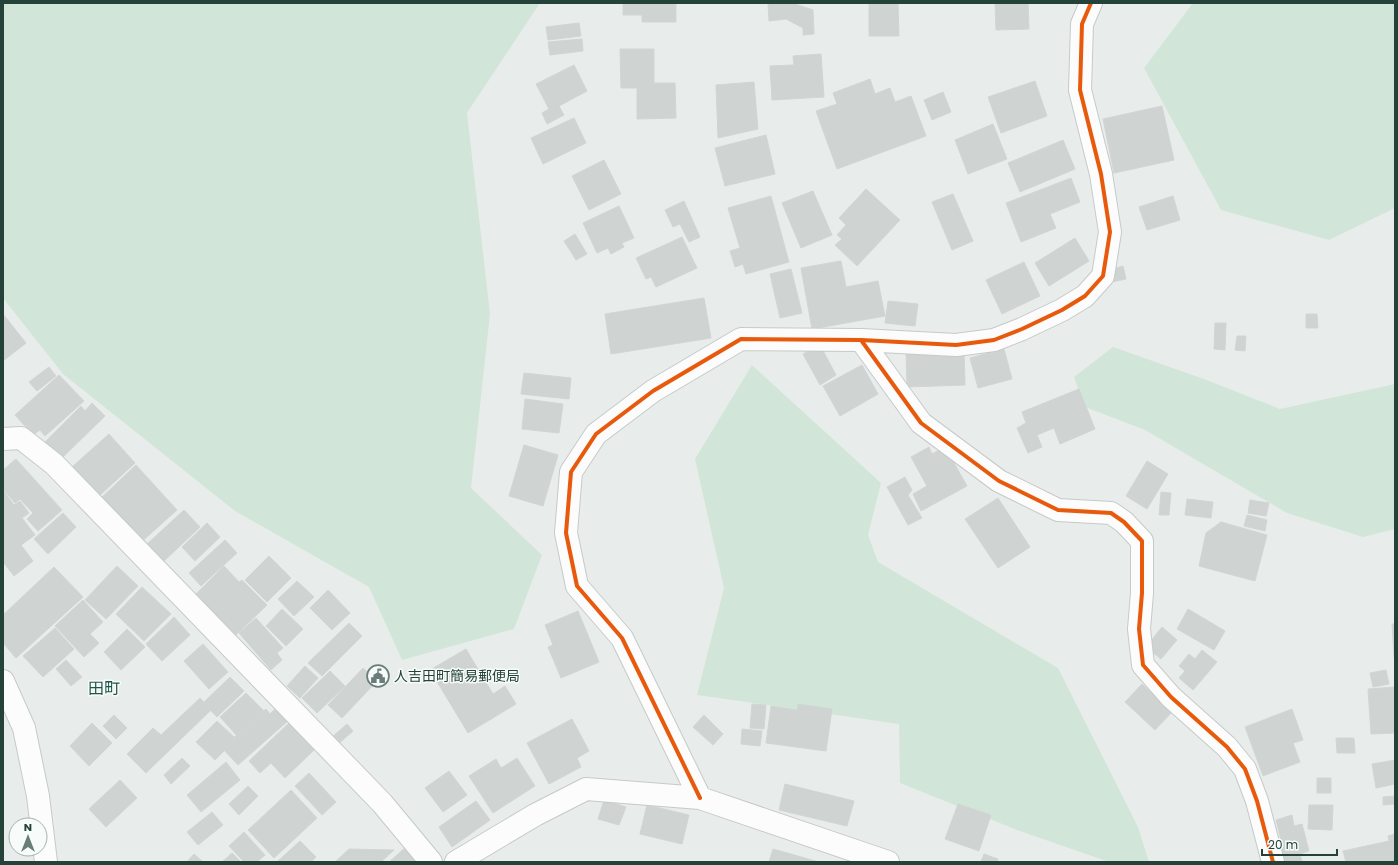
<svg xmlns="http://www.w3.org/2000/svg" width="1398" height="865" font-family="Poppins,'Noto Sans JP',sans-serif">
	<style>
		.green { fill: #d1e6d8 }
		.building { fill: #cfd4d2; stroke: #d1d6d4 }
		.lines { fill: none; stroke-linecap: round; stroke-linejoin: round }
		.minor-casing { stroke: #c5cac8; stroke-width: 24 }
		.minor { stroke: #fcfcfc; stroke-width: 22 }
		.cycleway-casing { stroke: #f7fbf9; stroke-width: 6 }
		.cycleway { stroke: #e8590c; stroke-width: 4 }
		.labels { text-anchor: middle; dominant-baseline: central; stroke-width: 3; stroke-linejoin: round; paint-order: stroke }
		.poi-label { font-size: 14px; fill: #24423a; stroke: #f7fbf9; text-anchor: start }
		.quarter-label { font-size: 16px; fill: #1f5548; stroke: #f7fbf9 }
	</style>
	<rect width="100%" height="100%" fill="#e8edeb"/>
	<path class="green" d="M3,3H540L467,113L490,314L471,488L542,555L514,629L402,660L369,587L235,511L63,374L3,298Z
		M1193,3H1395V208L1329,240L1221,210L1144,68Z
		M1113,347L1204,379L1280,409L1395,384V529L1363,537L1287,513L1145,430L1085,407L1074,377Z
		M752,365L881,483L868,535L878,562L1058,668L1138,827L1149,862H1109L1017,830L900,783L899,724L697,695L724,588L695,459Z"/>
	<path class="building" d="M623,3H676V22H642V15H623Z
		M768,3H792L813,10L814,34L803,35V28L786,19L769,21Z
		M869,3H898L899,36H869Z
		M995,3H1028L1029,29L996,30Z
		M579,23L581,36L548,40L546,27Z
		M582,39L583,51L550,55L548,42Z
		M620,49H654V83H675L676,118L637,119V88H621Z
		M821,54L824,97L772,100L770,66L794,65L793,56Z
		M574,65L587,91L559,106L564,115L547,124L542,113L549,109L536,84Z
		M870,79L875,94L890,88L895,102L911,96L926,136L837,169L816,111L837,104L833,93Z
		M1035,81L1047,116L1001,133L988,97Z
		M754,82L758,129L718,138L716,85Z
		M943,92L951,112L932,120L924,100Z
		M1162,106L1174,160L1114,173L1103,119Z
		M574,118L586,143L543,164L531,138Z
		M993,124L1007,159L968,174L955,140Z
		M766,135L775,174L725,186L715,148Z
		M1063,140L1075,169L1020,192L1008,163Z
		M604,160L621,194L589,210L572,176Z
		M1071,178L1080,202L1050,214L1056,228L1021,242L1006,203Z
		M866,189L900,220L857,266L835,245L842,239L837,235L846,225L839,218Z
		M813,191L832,235L801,248L782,203Z
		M953,194L973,241L952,250L932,202Z
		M771,196L789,262L746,274L743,264L735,267L730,251L740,248L728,208Z
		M1173,196L1180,220L1147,230L1139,207Z
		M684,201L700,237L689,242L680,224L673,227L665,210Z
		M619,206L634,238L622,243L624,247L611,254L608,248L597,253L583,223Z
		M575,234L587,254L576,260L564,241Z
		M682,237L697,268L656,287L651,277L646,279L636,258Z
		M1075,238L1089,261L1049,286L1035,263Z
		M841,261L846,287L878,281L885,316L812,329L801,268Z
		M1024,262L1040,296L1002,314L986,280Z
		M1123,266L1126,279L1107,283L1105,271Z
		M791,269L802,313L780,318L770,274Z
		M704,298L711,338L611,354L605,314Z
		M888,301L918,304L915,326L885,323Z
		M3,314L26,343L3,361Z
		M1306,314H1317L1318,328H1306Z
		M1215,323H1226L1225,350L1214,349Z
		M1237,336H1246L1245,351L1235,350Z
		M820,345L836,375L820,385L803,354Z
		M1004,349L1012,379L978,388L970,358Z
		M964,350L965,385L907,387L906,351Z
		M862,365L878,394L840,416L823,386Z
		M49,367L56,376L37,391L29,382Z
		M524,373L571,378L569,399L521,394Z
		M59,375L84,401L45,436L40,430L33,435L15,415Z
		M1079,389L1095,429L1060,444L1054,428L1037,435L1042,447L1028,453L1017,428L1026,423L1022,412Z
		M525,399L563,404L559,433L522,429Z
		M92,403L105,416L62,458L42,445L81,406L85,411Z
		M109,434L135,463L99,496L72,467Z
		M524,445L558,455L543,506L509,496Z
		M929,447L932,454L945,447L967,486L921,511L913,494L927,486L911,457Z
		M16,459L62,510L38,531L27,519L33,513L20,499L15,503L3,489V470Z
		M1147,461L1168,474L1147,509L1126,496Z
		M136,465L177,510L139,544L99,500Z
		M905,477L912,490L908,495L922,518L908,525L887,487Z
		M3,490L14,505L20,501L29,513L22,518L35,535L21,545L33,561L14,576L3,562Z
		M1161,492L1171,493L1169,515H1159Z
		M998,498L1030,547L998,568L965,519Z
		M1187,499L1213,502L1211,518L1185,515Z
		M1250,500L1269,503L1266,516L1248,513Z
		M184,510L200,527L163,562L146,545Z
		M63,513L76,527L48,554L34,539Z
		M1247,515L1267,520L1265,531L1244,526Z
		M1221,522L1267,535L1255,581L1199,566L1206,533Z
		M207,523L220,537L195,561L182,547Z
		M225,540L237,553L201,586L189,573Z
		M269,556L291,578L267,602L245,580Z
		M117,566L138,586L106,619L85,600Z
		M224,566L239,582L242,580L267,605L236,635L195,595Z
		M54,567L83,597L16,658L3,643V615Z
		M297,581L314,597L294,616L278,599Z
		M142,587L171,614L144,641L116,614Z
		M328,590L350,613L332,630L310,608Z
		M83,600L103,622L90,634L99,643L84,657L55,626Z
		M282,609L303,629L286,646L266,626Z
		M1188,609L1225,631L1214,650L1177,629Z
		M578,611L599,662L561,678L548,647L553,645L545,625Z
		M174,617L190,635L162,661L146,644Z
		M256,618L283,648L277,653L282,660L271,670L239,633Z
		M349,623L362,636L322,676L308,663Z
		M1392,624H1395V657H1394Z
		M1162,627L1177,640L1161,659L1146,647Z
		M55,628L74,649L43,677L23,656Z
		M127,629L145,647L121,670L104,652Z
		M203,644L228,672L209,689L184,661Z
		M466,649L493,694L505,686L516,704L468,733L430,670Z
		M1202,650L1217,662L1193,690L1179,678L1185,671L1179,666L1189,654L1195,659Z
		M66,660L82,677L71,686L56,669Z
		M305,666L318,678L300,698L287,686Z
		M363,668L377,681L342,718L328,705Z
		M1386,670L1389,684L1373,687L1370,673Z
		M330,671L345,686L317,713L302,698Z
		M230,677L244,691L217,717L203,703Z
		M1142,684L1172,712L1155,730L1125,702Z
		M1395,687V733L1371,734L1368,689Z
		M246,693L266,713L239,738L220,717Z
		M200,698L211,710L146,773L127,754L153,728L161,735Z
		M752,704L766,705L764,729L750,728Z
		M798,704L832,709L826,751L766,743L771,706L797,710Z
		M277,707L289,720L238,765L222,748L266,709L270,714Z
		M1292,709L1303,740L1293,743L1300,762L1263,776L1245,727Z
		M114,715L127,728L116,739L103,726Z
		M704,715L723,734L713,745L693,727Z
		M572,719L589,751L577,758L581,767L549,784L527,743Z
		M217,721L236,739L215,760L196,742Z
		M92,723L112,743L89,766L70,746Z
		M289,723L314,750L285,778L271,763L260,773L249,761Z
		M347,724L353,731L337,745L331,738Z
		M742,729L762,731L760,746L741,744Z
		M1336,738H1354L1355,753H1337Z
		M182,758L190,766L171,784L164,775Z
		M517,758L535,786L493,813L469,776L496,759L501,768Z
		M1395,760V784L1376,788L1372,764Z
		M226,762L240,780L201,812L187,795Z
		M449,771L467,795L443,812L425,788Z
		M309,773L336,802L322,815L295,786Z
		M1317,778H1331V793H1317Z
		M120,780L137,798L106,827L89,809Z
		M785,784L854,801L847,826L779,810Z
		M248,786L258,796L239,815L229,804Z
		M291,790L317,818L274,858L248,830Z
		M1395,796V804L1383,805V797Z
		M604,800L626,807L619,825L598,819Z
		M476,801L490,820L452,847L439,827Z
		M958,804L991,815L979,851L945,839Z
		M647,805L689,815L682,844L640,834Z
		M1309,805H1333L1332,830L1308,829Z
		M212,812L223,825L198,845L187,832Z
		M1292,815L1294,826L1302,824L1309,851L1300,854L1302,862H1281L1275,842L1281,840L1276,820Z
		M244,832L265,855L257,862H244L229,846Z
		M1395,834V862H1346L1343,851L1389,841L1388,836Z
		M300,841L316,857L311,862H277Z
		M406,847L417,860L415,862H389Z
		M349,849L394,850L381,862H335Z
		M773,849L819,862H769Z
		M232,853L241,862H222Z
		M194,854L203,862H187Z
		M984,854L998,859L997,862H981Z"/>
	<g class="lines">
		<g class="minor-casing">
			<path id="minor" d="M861,340L921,423L999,481L1058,510L1111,513L1124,522L1142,541V593L1139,629L1143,665L1171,697L1227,747L1245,769L1257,801L1273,862
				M3,439L21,438L54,464L382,803L431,862
				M3,681L24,728L38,796L46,862
				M700,798L622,638L577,586L566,533L571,472L596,434L653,391L741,339L861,340L956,345L994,340L1022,329L1062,310L1085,296L1103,276L1110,232L1101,174L1080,90L1082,24L1091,3
				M456,862L535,815L586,789L700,798L888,862"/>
		</g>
		<use href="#minor" class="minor"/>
		<g class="cycleway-casing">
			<path id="cycleway" d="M861,340L921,423L999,481L1058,510L1111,513L1124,522L1142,541V593L1139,629L1143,665L1171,697L1227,747L1245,769L1257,801L1273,862
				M700,798L622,638L577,586L566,533L571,472L596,434L653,391L741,339L861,340L956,345L994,340L1022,329L1062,310L1085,296L1103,276L1110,232L1101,174L1080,90L1082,24L1091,3"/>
		</g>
		<use href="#cycleway" class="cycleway"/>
	</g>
	<defs>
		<g id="civic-ring" transform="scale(1.15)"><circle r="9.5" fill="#f7fbf9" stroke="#697e78" stroke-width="1.5"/><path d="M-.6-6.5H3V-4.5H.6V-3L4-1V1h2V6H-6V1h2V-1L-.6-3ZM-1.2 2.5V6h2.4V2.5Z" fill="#697e78"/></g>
	</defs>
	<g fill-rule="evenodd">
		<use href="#civic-ring" x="378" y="676"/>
	</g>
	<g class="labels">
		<g class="poi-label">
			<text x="394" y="676">人吉田町簡易郵便局</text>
		</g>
		<g class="quarter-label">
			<text x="104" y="688">田町</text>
		</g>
	</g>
	<rect width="1398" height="865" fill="none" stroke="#24423a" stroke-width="8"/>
	<g transform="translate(28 837)"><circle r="19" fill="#f7fbf9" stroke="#a3b1ad"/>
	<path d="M0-3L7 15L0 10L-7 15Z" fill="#697e78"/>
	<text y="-6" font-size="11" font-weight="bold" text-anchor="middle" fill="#24423a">N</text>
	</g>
	<path d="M1262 849v6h75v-6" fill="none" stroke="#24423a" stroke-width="2"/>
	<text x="1268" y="849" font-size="12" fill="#24423a" stroke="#f7fbf9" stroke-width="3" paint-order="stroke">20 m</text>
</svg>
